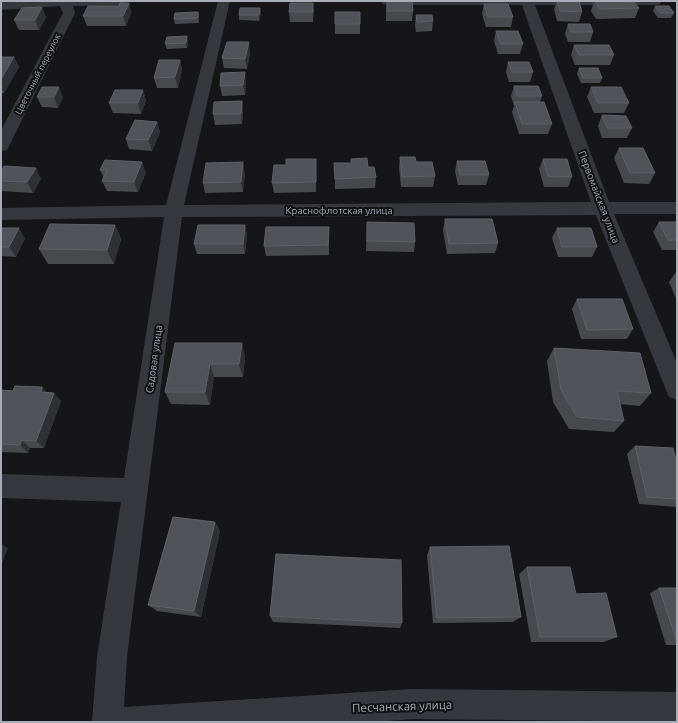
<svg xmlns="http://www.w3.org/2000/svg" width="678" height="723" font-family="Ubuntu,sans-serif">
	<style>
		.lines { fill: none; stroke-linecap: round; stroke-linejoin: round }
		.minor { fill: #37383d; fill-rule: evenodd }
		.wall { fill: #47494d }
		.shaded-wall { fill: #2f3033 }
		.building { fill: #525359; stroke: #5f6168 }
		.labels { text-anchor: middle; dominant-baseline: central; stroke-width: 4; stroke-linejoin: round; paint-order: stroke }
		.far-street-label { font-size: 9px; fill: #a8adb8; stroke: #111113 }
		.street-label { font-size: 10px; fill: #a8adb8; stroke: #111113 }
		.near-street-label { font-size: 12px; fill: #a8adb8; stroke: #111113 }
	</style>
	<rect width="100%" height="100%" fill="#161618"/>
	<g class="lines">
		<path class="minor" d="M20,1H125L123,4L119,5L73,6L75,13L9,146L7,150L1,151V130L63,13L60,6L1,10V2Z
			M218,1H230L184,205L591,202L522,5H387L383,4L381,1H662L660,4L656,5H535L609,202H677V214H614L677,363V400L669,397L666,390L596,215L182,217L127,657L124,707L412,689L677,692V722L412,719L373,722H92L97,657L121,502L1,498V474L124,478L164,217L1,220V208L166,205Z"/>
	</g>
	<path class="wall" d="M387,1L413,11L412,21H386V11Z
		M557,1H579L582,12L579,22L557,21L554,9Z
		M594,1L639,8L635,18L596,19L591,11Z
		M129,3L131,13L126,26H87L83,16Z
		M313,3V22H290L289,12Z
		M484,4L513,17L511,27H486L482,14Z
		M655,6L674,13L671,18H658L653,11Z
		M260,8L261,13L259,21L239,20V15Z
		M198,12L199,17V23L175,24L174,19Z
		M335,12L360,24V34H335Z
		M416,15L433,21L432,31L416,32L415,25Z
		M46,17L39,30H19L14,20Z
		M568,24L593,32L590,42H568L565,34Z
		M496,31L523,44L520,54H498L494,41Z
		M188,41L187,48L167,49L165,44Z
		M574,45L614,55L610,65H575L571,55Z
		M250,53L247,69L224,68L222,58Z
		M1,57H14L19,67L4,93H1Z
		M180,60L182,70L178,88H157L154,78Z
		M508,62L533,72L530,82H509L506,72Z
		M579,68L602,78L600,83H581L577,74Z
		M246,83L245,95L222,96L220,86Z
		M514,86L542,96L540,102L552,124L548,134H519L512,112L514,106L511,96Z
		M591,87L629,103L624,113H594L587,97Z
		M143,90L146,101L141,114L113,113L109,103Z
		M37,97H63L58,108L42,107Z
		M242,101L243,111L242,124L215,125L213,114Z
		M602,115L632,128L627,138H602L598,126Z
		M157,122L160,132L152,151L129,149L126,139Z
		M619,148L655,173L649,184L624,183L614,158Z
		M400,157L416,162L435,176L433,187H401L399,168Z
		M316,159V192L274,193L272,183L286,165Z
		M351,159L368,167L376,177L375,188L335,189L334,163H351Z
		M543,159L572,177L568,187H544L539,169Z
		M457,161L489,175L486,185H458L455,171Z
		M100,170L146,172L138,192L107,191L102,181L104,178Z
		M1,171L41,179L33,193L1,191Z
		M245,173L243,192L205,193L203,183Z
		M445,219L498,243L495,253L447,254L443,230Z
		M367,222L415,242L414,252L366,251Z
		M659,222H677V250H662L653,232Z
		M115,225L121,239L114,264H48L39,249Z
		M245,225L247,235L245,254H197L194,244Z
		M329,227V255L266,256L264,246Z
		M1,228L25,238L16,257L1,256Z
		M557,228L597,247L592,257H558L552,238Z
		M676,272H677V301L669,282Z
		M577,299L633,329L627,339H581L572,309Z
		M175,343L245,356L243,377H214L210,405L171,404L165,392Z
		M554,348L651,393L640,406L620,404L624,421L614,432L569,429L553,402L547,361Z
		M42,387L46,392L61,401L44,448H30L28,453L1,452V390L13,391Z
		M635,446L677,464V507L639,504L627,454Z
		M215,522L220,531L201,617L157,611L148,605Z
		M430,547L521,617L513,622L433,623L427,555Z
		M527,567L576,594L617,637L604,642H531L519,574Z
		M659,588H677V645H666L650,593Z
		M270,616L402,623L400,628L273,622Z"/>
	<path class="shaded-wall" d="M129,3L131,13L126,26L123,16Z
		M313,3L314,13L313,22Z
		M42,7L46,17L39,30L35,20Z
		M260,8L261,13L259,21V15Z
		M1,10L3,14L1,18Z
		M198,12L199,17V23L198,18Z
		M187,36L188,41L187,48L186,43Z
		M249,42L250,53L247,69L245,59Z
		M14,57L19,67L4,93L1,88V79Z
		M180,60L182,70L178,88L175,77Z
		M245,72L246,83L245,95L243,85Z
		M59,87L63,97L58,108L54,97Z
		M143,90L146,101L141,114L138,103Z
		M242,101L243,111L242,124L241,114Z
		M157,122L160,132L152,151L148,140Z
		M142,162L146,172L138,192L134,182Z
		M243,162L245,173L243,192L241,182Z
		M36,168L41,179L33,193L27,182Z
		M115,225L121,239L114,264L107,250Z
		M245,225L247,235L245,254L243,244Z
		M19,228L25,238L16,257L9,247Z
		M242,343L245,356L243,377L239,364Z
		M210,364L214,377L210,405L205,392Z
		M42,387L49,396L41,392Z
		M54,393L61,401L44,448L36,441Z
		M22,440L30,448L28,453L20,445Z
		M215,522L220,531L201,617L194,611Z
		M1,544L8,548L1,566Z"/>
	<path class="building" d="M387,1H412L413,11H387Z
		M557,1H579L582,12L560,11Z
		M595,1H633L639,8L600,9Z
		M120,3H129L123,16H83L88,6H119Z
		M290,3H313V12H289Z
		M484,4H508L513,17H488Z
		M655,6H669L674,13H660Z
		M42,7L35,20H14L22,8Z
		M240,8H260L259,15H239Z
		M198,12V18L174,19L175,13Z
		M335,12H360V24H335Z
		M416,15H432L433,21L417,22Z
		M568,24H590L593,32H571Z
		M496,31H518L523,44H501Z
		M187,36L186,43L165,44L167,37Z
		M227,42H249L245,59L222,58Z
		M574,45H609L614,55H579Z
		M1,57H14L1,79Z
		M159,60H180L175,77L154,78Z
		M508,62H529L533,72H512Z
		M579,68H598L602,78H583Z
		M245,72L243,85L220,86L221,73Z
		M514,86H538L542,96H517Z
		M42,87H59L54,97H37Z
		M591,87H621L629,103H598Z
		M115,90H143L138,103H109Z
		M242,101L241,114H213L214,102Z
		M515,102H544L552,124H522Z
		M602,115L626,116L632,128H607Z
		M135,120L157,122L148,140L126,139Z
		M619,148H643L655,173H630Z
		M400,157H415L416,162H432L435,176L402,177Z
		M367,158L368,167H374L376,177L335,179L334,163H351V159Z
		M286,159H316V182L272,183L274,165H286Z
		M543,159H567L572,177L548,176Z
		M105,160L142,162L134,182L102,181L107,170H100Z
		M457,161H485L489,175H460Z
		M243,162L241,182L203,183L206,163Z
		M4,166L36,168L27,182L1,181V171Z
		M445,219H492L498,243L449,244Z
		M367,222L414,223L415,242L367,241Z
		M659,222H677V240H668Z
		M50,224L115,225L107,250L39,249Z
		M198,225H245L243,244H194Z
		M266,227H329L328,245L264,246Z
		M1,228H19L9,247H1Z
		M557,228H591L597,247H562Z
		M577,299H622L633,329L587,330Z
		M175,343H242L239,364H210L205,392H165Z
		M554,348L640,353L651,393L617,391L624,421L577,417L561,390Z
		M15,386L42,387L41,392L54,393L36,441L22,440L20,445L1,444V390L13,391Z
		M635,446L673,448L677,464V499L647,497Z
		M173,517L215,522L194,611L148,605Z
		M509,546L521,617L437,618L430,547Z
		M276,554L401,560L402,623L270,616Z
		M527,567H570L576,594L606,593L617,637H540Z
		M659,588H677V642Z"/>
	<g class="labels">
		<g class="far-street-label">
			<text transform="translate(38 74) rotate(-63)">Цветочный переулок</text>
		</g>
		<g class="street-label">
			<text transform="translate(599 197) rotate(69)">Первомайская улица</text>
			<text x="339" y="210">Краснофлотская улица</text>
			<text transform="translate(154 359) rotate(-82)">Садовая улица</text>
		</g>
		<g class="near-street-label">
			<text transform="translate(402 706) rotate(-2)">Песчанская улица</text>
		</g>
	</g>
	<rect width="678" height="723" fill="none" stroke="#a8adb8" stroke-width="4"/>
</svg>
